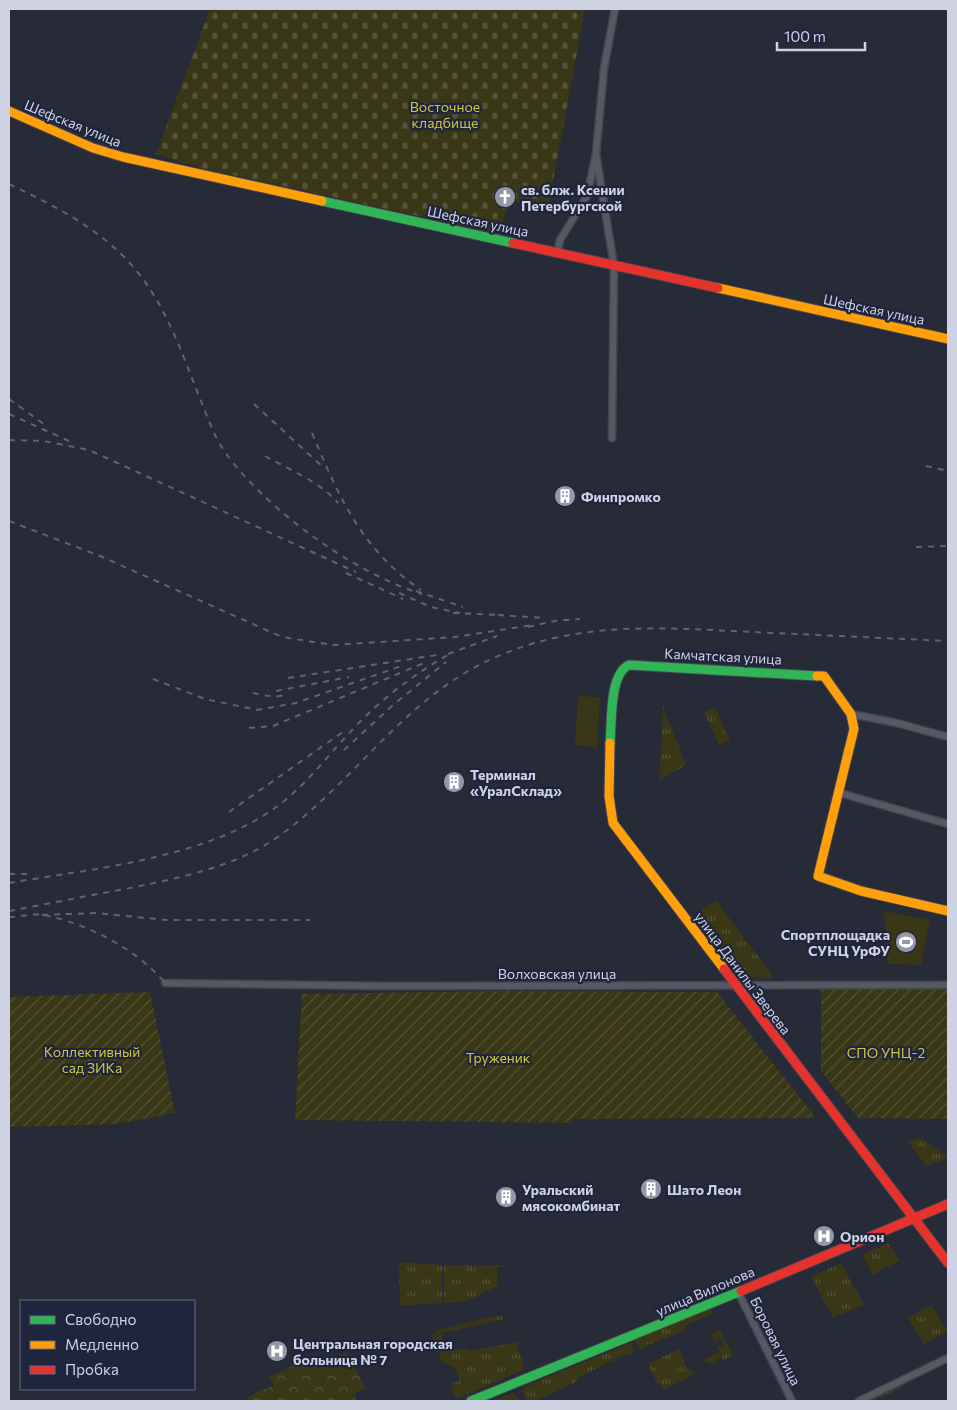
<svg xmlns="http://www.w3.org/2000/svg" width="957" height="1410" font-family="Commissioner,sans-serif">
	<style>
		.grass { fill: url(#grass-tufts) }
		.forest { fill: url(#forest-crowns) }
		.cemetery { fill: url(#cemetery-stones) }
		.garden { fill: url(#garden-furrows) }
		.pitch { fill: #393715 }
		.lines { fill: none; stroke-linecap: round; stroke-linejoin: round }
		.street-casing { stroke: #424651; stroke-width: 9 }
		.fast-casing { stroke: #424651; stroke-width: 11 }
		.slow-casing { stroke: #424651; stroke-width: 11 }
		.jam-casing { stroke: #424651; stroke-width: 11 }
		.street { stroke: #565964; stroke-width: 6 }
		.fast { stroke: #30b455; stroke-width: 9 }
		.slow { stroke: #ff9f0a; stroke-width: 9 }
		.jam { stroke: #e5322d; stroke-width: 9 }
		.rail { stroke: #61636d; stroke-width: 2; stroke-dasharray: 6 6; stroke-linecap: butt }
		.labels { text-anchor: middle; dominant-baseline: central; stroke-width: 4.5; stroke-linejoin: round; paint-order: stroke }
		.park-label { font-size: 14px; fill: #d0c63a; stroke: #20253e }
		.street-label { font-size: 14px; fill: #ced2e3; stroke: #20253e }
		.poi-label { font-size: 14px; font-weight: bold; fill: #ced2e3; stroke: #20253e; text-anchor: start }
	</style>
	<defs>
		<pattern id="grass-tufts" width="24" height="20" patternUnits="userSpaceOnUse" patternTransform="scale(1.25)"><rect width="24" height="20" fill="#393715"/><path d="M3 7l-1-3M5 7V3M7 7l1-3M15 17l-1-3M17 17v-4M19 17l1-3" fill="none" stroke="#545337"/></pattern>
		<pattern id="forest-crowns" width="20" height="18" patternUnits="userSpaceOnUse" patternTransform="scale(1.25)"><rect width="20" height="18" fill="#393715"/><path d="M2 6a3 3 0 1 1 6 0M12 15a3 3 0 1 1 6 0" fill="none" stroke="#545337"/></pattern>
		<pattern id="cemetery-stones" width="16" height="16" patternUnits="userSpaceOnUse" patternTransform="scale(1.25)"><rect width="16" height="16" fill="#393715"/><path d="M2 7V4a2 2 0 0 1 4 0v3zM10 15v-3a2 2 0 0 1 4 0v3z" fill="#545337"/></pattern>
		<pattern id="garden-furrows" width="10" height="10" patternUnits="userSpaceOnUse" patternTransform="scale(1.25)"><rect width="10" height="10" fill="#393715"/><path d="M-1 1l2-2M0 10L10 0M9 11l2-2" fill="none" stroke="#545337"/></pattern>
	</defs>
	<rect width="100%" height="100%" fill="#272a37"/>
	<path class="grass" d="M663,706L686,765L659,781Z
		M715,707L730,741L719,745L704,712Z
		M716,900L774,978H744L695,914Z
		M921,1138L948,1157V1158L926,1166L908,1142Z
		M888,1243L900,1260L873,1275L862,1255Z
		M399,1262L442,1265V1303L400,1306Z
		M841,1263L864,1305L833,1318L811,1277Z
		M444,1265H513L497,1267V1286L468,1301L444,1303Z
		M931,1305L948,1331L924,1344L908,1318Z
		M710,1308L713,1313L685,1326L684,1331L645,1346L643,1350L639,1349L634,1340Z
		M500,1315L505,1319L442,1333L443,1351L467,1348L468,1351L519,1342L517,1346L523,1360V1370L456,1399L450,1385L460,1380L454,1367L442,1362L432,1336L437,1330Z
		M720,1330L733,1355L724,1360L717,1346H723V1340L719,1339L715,1344L711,1334Z
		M631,1343L634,1350L631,1355H624L614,1360V1364L612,1361L577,1378L576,1382L536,1401H526L522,1391L526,1386Z
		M679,1349L682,1355L677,1358L682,1356L687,1367L683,1370L688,1368L696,1374L663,1390L659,1382L658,1385L648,1364Z
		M719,1352L722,1358L709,1364L703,1360Z
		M899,1384L901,1388L874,1401H864Z
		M512,1393L517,1396L520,1401H490Z"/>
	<path class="forest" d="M346,1352L366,1389L356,1392L355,1401H243L258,1391L274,1386L269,1377L309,1358L315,1367Z"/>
	<path class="cemetery" d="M210,9H585L548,209L509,200L500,234L201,168L156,154Z"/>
	<path class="garden" d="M948,988V1119L858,1118L821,1071V989Z
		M497,991L717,992L816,1118L573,1119L572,1123L295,1120L302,994Z
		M150,992L175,1113L117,1124L9,1127V997Z"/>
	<path class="pitch" d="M578,696L600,697L597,748L575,745Z
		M884,911L930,920L921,965L888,964Z"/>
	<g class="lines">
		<g class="street-casing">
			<path id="street" d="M596,154L614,266L612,438
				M557,253L560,240L587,196L596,154L604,68L615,9
				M851,714L897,723L948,737
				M840,793L948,824
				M165,983L390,986L948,985
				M738,1292L792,1401
				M859,1401L948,1358"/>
		</g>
		<g class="fast-casing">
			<path id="fast" d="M322,201L513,243
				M610,743C612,722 609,674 629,665L817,676
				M471,1401L741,1291"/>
		</g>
		<g class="slow-casing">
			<path id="slow" d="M9,111L93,148L123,157L322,201
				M718,288L948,339
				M817,676H824L851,714L854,729L818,876L861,891L948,911
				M610,743L609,796L613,823L724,969"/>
		</g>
		<g class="jam-casing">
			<path id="jam" d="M513,243L718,288
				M724,969L948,1263
				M741,1291L948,1204"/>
		</g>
		<use href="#street" class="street"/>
		<use href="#fast" class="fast"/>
		<use href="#slow" class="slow"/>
		<use href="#jam" class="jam"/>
		<path class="rail" d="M9,184C59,208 109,233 143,279C170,316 184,359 201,401C207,416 213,433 221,446C260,506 355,574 422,594
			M9,399L48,427
			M254,404L325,469
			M9,414L69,441
			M312,433C339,497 361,549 421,590
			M9,440L44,441L89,450L356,572
			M265,456C290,470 320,482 338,503
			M926,466L948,471
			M9,521L100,556L282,637L333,645L455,637L533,625
			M916,547L948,546
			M346,573L403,599
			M416,591L463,607
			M399,593L431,607L460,613
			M453,613L503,615
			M498,615L545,618
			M528,627L555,621L580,619
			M448,654L497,636
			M288,678L437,655
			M153,679L205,699L257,710L296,703L401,666
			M276,691L349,677
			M253,693L274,697L285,695
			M249,728L273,726L424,663
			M344,750L393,705L446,662
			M229,812L347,729
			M9,874H28
			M9,883C96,868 212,858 283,802C310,780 330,753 354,728C383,697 416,673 453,652
			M9,911C47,904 86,896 125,889C178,878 234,868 279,836C356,781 404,697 496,657C581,620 663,628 753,632C818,635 883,638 948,641
			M42,915L96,913L166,920H310
			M9,917C19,917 33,913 43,915C86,923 137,949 165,983"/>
	</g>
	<defs>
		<g id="church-disc" transform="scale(1.125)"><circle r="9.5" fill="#9497a7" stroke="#20253e"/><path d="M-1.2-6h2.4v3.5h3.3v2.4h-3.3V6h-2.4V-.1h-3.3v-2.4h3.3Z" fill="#fff"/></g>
		<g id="building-disc" transform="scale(1.125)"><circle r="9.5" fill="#9497a7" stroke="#20253e"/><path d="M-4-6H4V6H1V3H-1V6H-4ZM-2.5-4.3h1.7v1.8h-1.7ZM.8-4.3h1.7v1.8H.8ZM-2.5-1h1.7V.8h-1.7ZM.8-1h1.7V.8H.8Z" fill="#fff"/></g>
		<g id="stadium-disc" transform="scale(1.125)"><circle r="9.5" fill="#9497a7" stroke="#20253e"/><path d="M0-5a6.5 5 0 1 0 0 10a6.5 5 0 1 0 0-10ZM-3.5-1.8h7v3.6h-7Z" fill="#fff"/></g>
		<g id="hospital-disc" transform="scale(1.125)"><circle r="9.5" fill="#9497a7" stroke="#20253e"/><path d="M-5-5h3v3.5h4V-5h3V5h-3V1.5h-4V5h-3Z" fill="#fff"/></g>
	</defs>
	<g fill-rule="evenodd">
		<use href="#church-disc" x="505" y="197"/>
		<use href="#building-disc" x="565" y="496"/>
		<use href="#building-disc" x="454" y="782"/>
		<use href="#stadium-disc" x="906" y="942"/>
		<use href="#building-disc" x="651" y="1189"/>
		<use href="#building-disc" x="506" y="1197"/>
		<use href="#hospital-disc" x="824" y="1236"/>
		<use href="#hospital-disc" x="277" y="1351"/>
	</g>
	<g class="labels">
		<g class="park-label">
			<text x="445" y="106">Восточное<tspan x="445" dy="16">кладбище</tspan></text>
			<text x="92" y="1051">Коллективный<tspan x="92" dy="16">сад ЗИКа</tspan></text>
			<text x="886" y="1052">СПО УНЦ-2</text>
			<text x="498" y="1057">Труженик</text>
		</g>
		<g class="street-label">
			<text transform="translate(73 123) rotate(22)">Шефская улица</text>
			<text transform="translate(478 221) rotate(12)">Шефская улица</text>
			<text transform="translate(874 309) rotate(12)">Шефская улица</text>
			<text transform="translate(723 656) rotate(3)">Камчатская улица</text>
			<text x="557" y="973">Волховская улица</text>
			<text transform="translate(743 973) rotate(53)">улица Данилы Зверева</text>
			<text transform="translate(705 1291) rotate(-23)">улица Вилонова</text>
			<text transform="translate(776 1341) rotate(64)">Боровая улица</text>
		</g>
		<g class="poi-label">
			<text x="521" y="189">св. блж. Ксении<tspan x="521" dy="16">Петербургской</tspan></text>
			<text x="581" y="496">Финпромко</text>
			<text x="470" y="774">Терминал<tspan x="470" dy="16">«УралСклад»</tspan></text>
			<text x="890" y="934" text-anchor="end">Спортплощадка<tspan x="890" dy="16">СУНЦ УрФУ</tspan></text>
			<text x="522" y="1189">Уральский<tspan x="522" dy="16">мясокомбинат</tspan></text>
			<text x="667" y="1189">Шато Леон</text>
			<text x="840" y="1236">Орион</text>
			<text x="293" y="1343">Центральная городская<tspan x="293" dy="16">больница № 7</tspan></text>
		</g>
	</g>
	<rect width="957" height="1410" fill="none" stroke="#ced2e3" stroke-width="20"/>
	<rect x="20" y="1300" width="175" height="90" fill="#20253e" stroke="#666a80"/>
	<rect x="30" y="1316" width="25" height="8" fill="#30b455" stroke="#666a80"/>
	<text x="65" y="1325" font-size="15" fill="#ced2e3">Свободно</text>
	<rect x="30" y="1341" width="25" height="8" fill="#ff9f0a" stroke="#666a80"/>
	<text x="65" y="1350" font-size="15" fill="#ced2e3">Медленно</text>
	<rect x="30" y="1366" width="25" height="8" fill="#e5322d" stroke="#666a80"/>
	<text x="65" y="1375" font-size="15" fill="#ced2e3">Пробка</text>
	<path d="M777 42v8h88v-8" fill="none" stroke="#ced2e3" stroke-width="2.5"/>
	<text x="784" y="42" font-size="15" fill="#ced2e3" stroke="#20253e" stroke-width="4" paint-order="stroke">100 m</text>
</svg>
